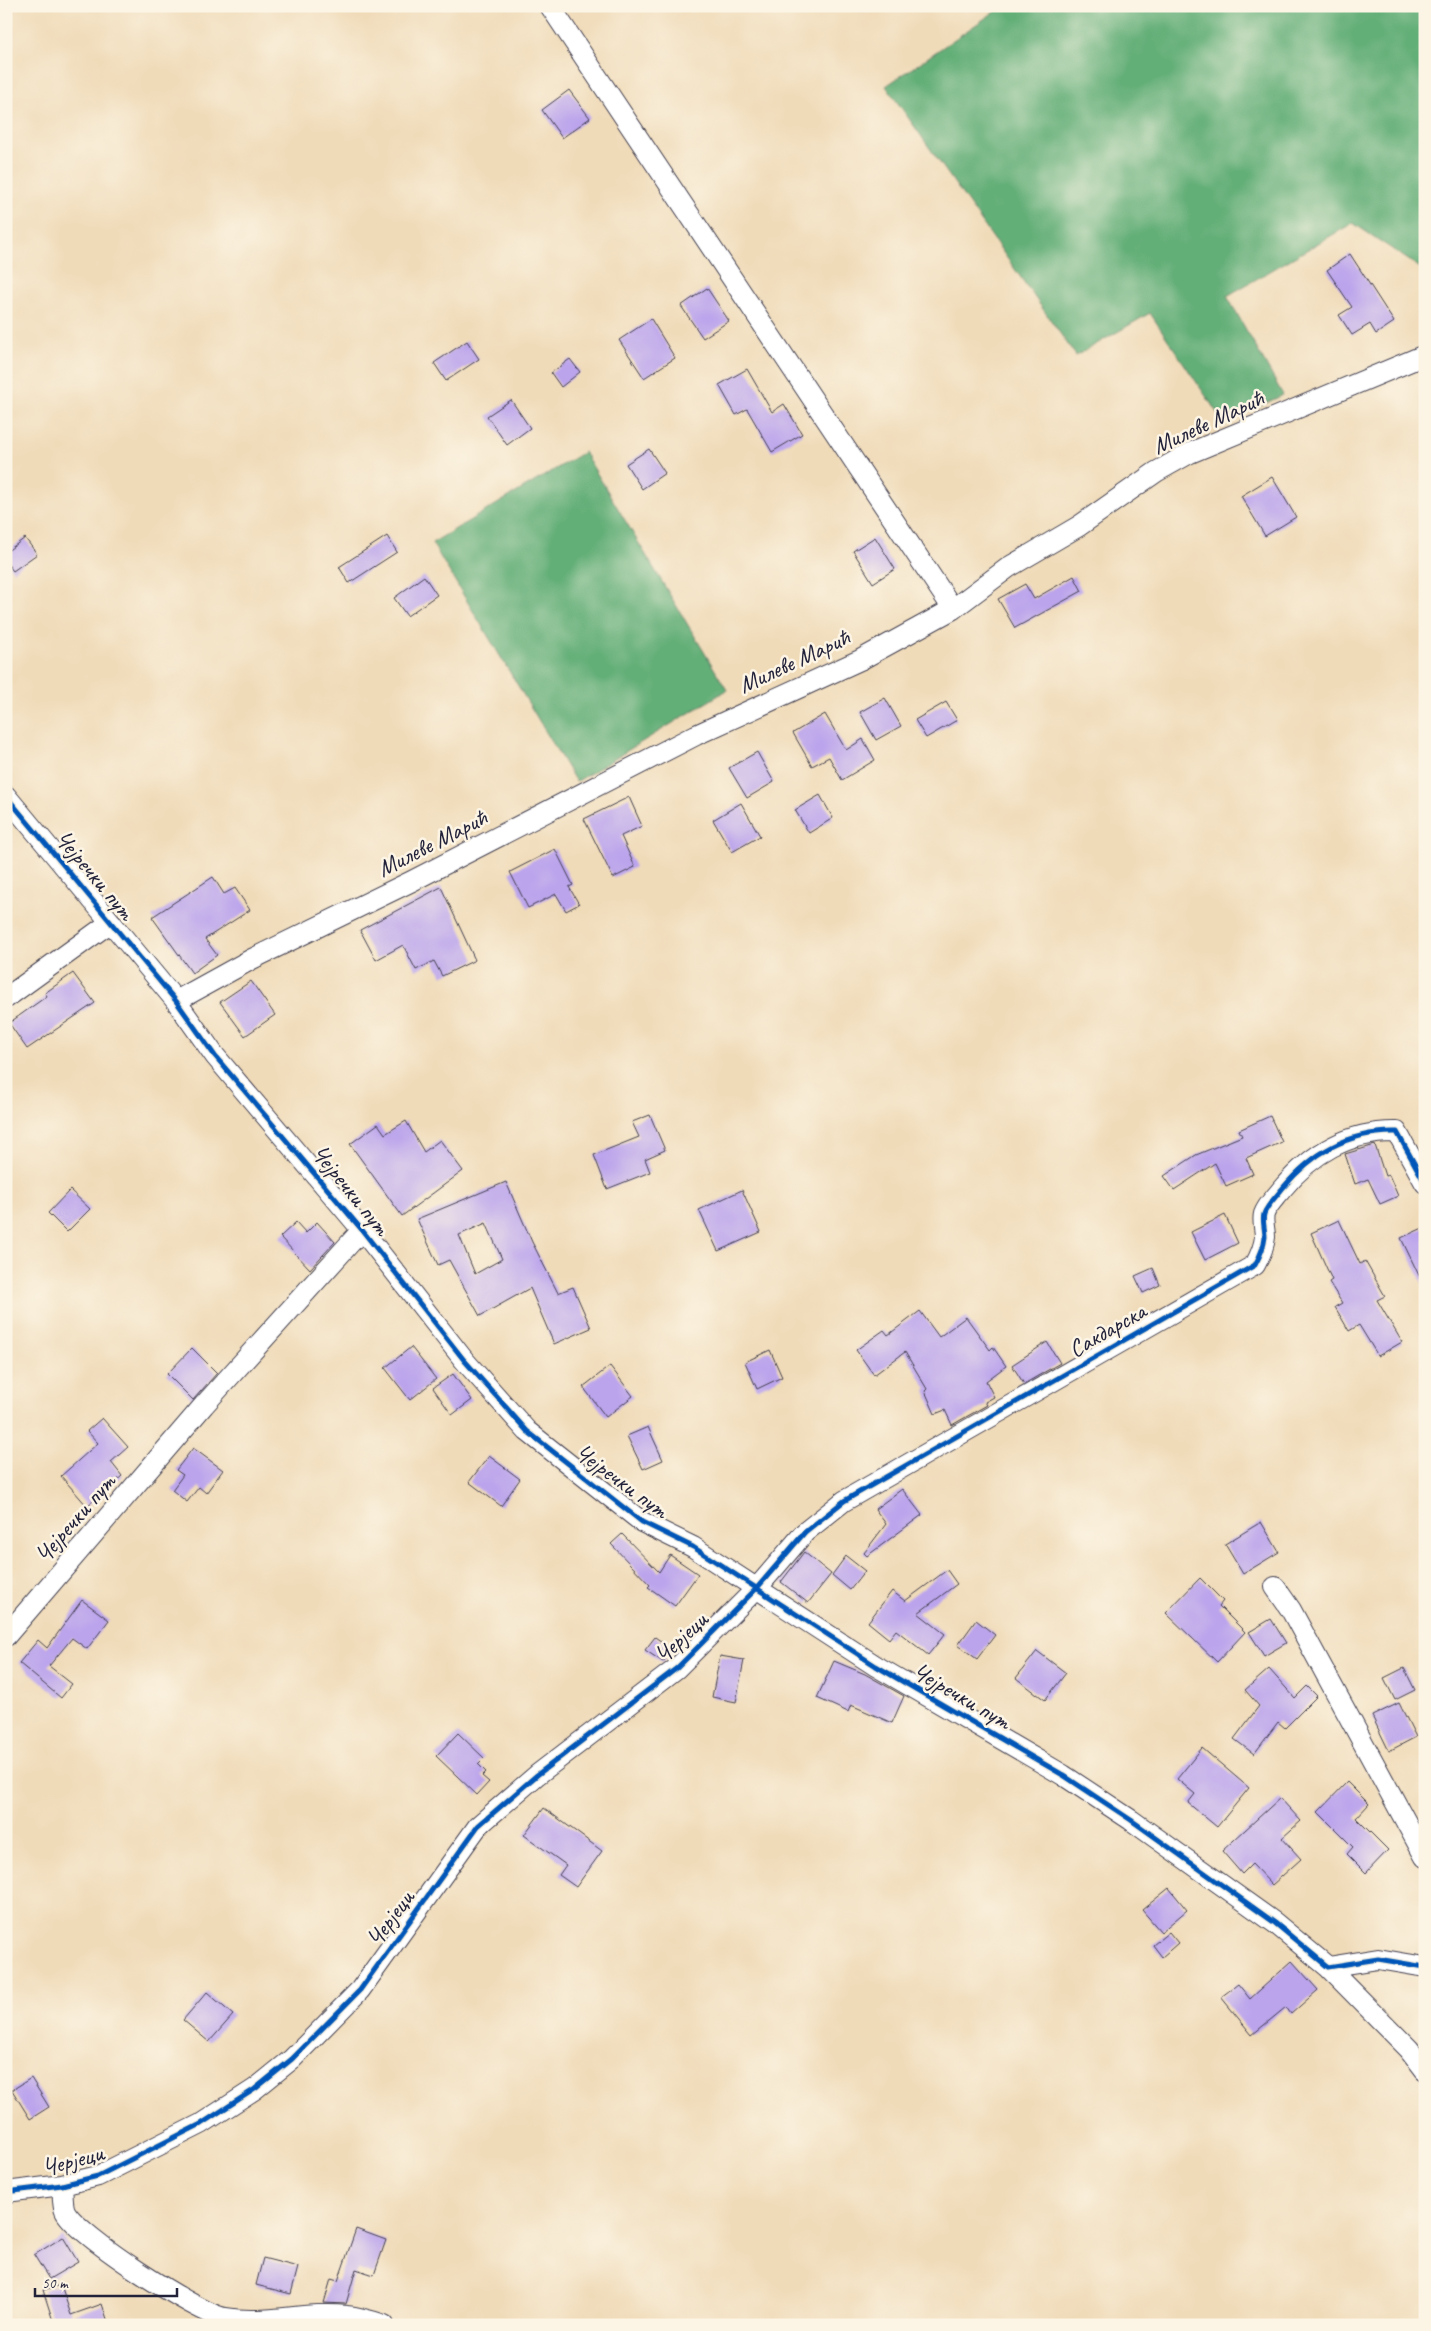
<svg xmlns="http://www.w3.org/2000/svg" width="1431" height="2331" font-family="Caveat,sans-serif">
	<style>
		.forest { fill: #63af78; stroke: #42685a }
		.building { fill: #bba4ec; fill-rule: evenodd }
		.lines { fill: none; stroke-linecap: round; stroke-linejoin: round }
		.minor-casing { stroke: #413e4e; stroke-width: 22 }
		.minor { stroke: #fff; stroke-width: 20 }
		.cycleway-casing { stroke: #fcf5e5; stroke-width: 8 }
		.cycleway { stroke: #0057b8; stroke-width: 5 }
		.labels { text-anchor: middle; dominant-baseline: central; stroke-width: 5; stroke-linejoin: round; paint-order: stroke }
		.street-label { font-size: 24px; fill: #22223b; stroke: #fcf5e5 }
	</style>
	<rect width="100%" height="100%" fill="#fcf5e5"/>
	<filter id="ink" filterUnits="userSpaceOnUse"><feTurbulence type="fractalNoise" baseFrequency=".02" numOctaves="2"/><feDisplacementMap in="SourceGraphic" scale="10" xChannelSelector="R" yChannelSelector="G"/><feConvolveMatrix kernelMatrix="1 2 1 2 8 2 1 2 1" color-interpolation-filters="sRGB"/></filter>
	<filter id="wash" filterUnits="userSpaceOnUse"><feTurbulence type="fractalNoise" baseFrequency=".0096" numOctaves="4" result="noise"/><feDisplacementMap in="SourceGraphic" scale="20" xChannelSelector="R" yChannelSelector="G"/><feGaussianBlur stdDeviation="1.12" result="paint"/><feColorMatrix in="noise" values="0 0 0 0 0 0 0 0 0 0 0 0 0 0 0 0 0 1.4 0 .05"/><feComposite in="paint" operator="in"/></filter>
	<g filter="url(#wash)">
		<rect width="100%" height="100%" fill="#f0dbb9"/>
		<path class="forest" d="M1003,6H1425V271L1353,223L1227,296L1283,395L1224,423L1150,313L1076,356L886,86Z
			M584,452L727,690L576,782L432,543Z"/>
		<g id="blocks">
			<path class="building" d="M569,90L590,118L562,138L542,110Z
				M1350,254L1394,322L1376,334L1370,324L1352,335L1339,315L1352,307L1327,270Z
				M707,288L729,321L703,338L681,306Z
				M651,319L675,358L644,378L619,340Z
				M467,341L479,359L446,381L434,363Z
				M570,359L580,372L561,387L551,373Z
				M747,369L772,412L784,404L802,434L772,452L747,409L736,415L719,385Z
				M511,400L530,428L507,445L487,416Z
				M649,449L665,473L642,489L626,464Z
				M1272,477L1296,517L1265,536L1241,496Z
				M387,536L397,552L349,583L339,567Z
				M875,537L895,569L873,583L853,551Z
				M25,538L37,554L13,571L6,562V552Z
				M424,576L437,595L407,616L394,598Z
				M1074,576L1082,591L1015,628L998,599L1025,584L1034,599Z
				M885,698L901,726L876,740L860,712Z
				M946,702L957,720L926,738L915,720Z
				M825,714L846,750L863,739L875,760L842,780L829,757L812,766L793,733Z
				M757,752L774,782L747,798L729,768Z
				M820,795L833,818L809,833L795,810Z
				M629,797L642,826L621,836L635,867L613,878L584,819Z
				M741,803L760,836L732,852L713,820Z
				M555,849L573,885L569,887L579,904L566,911L556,894L528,908L510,872Z
				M213,877L224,894L235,888L250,910L205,939L217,955L192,973L152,917Z
				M441,887L475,960L442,976L434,961L416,970L403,945L376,960L360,930Z
				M73,973L95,1003L27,1049L9,1023L47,996L45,993Z
				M251,981L275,1015L245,1036L220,1002Z
				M650,1115L665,1150L645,1159L650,1172L607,1189L594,1155L639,1137L632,1122Z
				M1270,1116L1282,1142L1246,1158L1253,1174L1226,1186L1215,1163L1174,1190L1164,1176L1196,1155L1242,1136L1239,1130Z
				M406,1121L424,1152L440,1140L463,1171L402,1216L350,1144L378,1124L385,1134Z
				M1375,1145L1385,1176L1389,1175L1398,1196L1380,1204L1368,1179L1355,1184L1345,1154Z
				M506,1182L532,1242L558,1293L573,1287L591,1328L554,1344L530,1288L480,1316L449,1260L438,1265L417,1219ZM486,1223L502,1259L475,1274L459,1235Z
				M70,1190L90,1209L67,1232L48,1213Z
				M742,1190L761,1232L718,1251L699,1210Z
				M1225,1215L1238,1243L1205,1260L1191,1232Z
				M1339,1220L1360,1264L1365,1261L1385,1296L1377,1300L1402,1342L1378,1356L1359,1325L1349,1331L1335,1307L1342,1303L1329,1282L1332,1280L1311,1233Z
				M296,1222L306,1233L317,1222L335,1242L310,1269L280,1237Z
				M1425,1227V1288L1401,1238Z
				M1153,1268L1160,1285L1143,1293L1135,1276Z
				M920,1311L939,1337L966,1317L990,1350L993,1347L1006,1366L986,1381L994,1397L985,1402L987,1405L952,1425L945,1410L935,1414L925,1391L927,1389L905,1352L874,1375L856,1350L884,1330L888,1335Z
				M1047,1342L1060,1363L1024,1384L1012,1365Z
				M411,1347L436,1379L410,1400L385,1368Z
				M192,1348L217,1373L193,1400L167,1374Z
				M770,1350L782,1377L757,1389L745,1362Z
				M610,1366L633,1396L606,1417L583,1387Z
				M453,1374L472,1400L452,1415L433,1388Z
				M102,1418L128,1447L111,1462L122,1476L87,1506L61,1476L98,1443L87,1431Z
				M648,1427L663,1460L643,1469L627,1436Z
				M193,1448L223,1470L206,1493L199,1487L187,1502L172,1490L183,1475L176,1470Z
				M489,1456L520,1479L501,1506L469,1482Z
				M902,1489L922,1515L867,1556L864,1553L886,1524L875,1509Z
				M1261,1522L1279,1552L1243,1574L1225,1544Z
				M622,1534L659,1572L670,1555L698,1574L675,1606L648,1587L650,1585L611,1544Z
				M804,1552L831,1574L808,1603L781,1582Z
				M846,1556L865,1571L850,1590L832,1575Z
				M947,1570L957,1584L918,1613L945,1634L928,1655L896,1630L889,1639L868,1622L892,1591L905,1601Z
				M1200,1578L1223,1601L1219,1606L1245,1632L1217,1662L1166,1613Z
				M82,1600L109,1620L87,1649L72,1638L49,1666L72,1684L61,1698L19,1663L38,1640L47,1648Z
				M1271,1619L1286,1643L1264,1656L1249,1632Z
				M976,1620L995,1635L977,1659L958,1645Z
				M655,1637L672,1649L663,1662L645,1650Z
				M1037,1651L1066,1673L1045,1700L1016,1678Z
				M720,1656L744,1660L736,1702L712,1697Z
				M834,1661L865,1674L904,1696L892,1723L851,1705L848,1712L817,1698Z
				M1404,1668L1415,1690L1395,1700L1384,1678Z
				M1269,1669L1295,1698L1307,1686L1317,1696L1285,1728L1278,1722L1254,1754L1234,1739L1259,1706L1245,1690Z
				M1399,1703L1416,1737L1389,1751L1372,1716Z
				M458,1733L484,1758L478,1764L486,1772L482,1776L489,1782L477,1795L436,1756Z
				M1202,1748L1249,1788L1217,1827L1188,1803L1195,1794L1177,1779Z
				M1347,1782L1369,1804L1356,1818L1388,1850L1366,1873L1347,1854L1353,1847L1318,1812Z
				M1280,1798L1301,1821L1282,1838L1301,1859L1272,1885L1252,1864L1242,1874L1222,1851Z
				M544,1808L602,1851L576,1887L559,1875L566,1865L524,1835Z
				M1169,1888L1187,1910L1161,1932L1142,1910Z
				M1169,1932L1178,1943L1162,1957L1153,1945Z
				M1292,1961L1318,1990L1291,2014L1286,2007L1252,2035L1221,1997L1238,1984L1250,1999Z
				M207,1992L233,2015L209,2042L183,2020Z
				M31,2078L49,2107L30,2119L12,2090Z
				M356,2229L386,2240L374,2275L356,2269L346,2304L324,2303L331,2279L338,2281Z
				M63,2237L78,2262L49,2279L34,2255Z
				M263,2258L298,2267L291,2294L256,2285Z
				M61,2285L71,2315L102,2304L109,2325H50L49,2322L53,2321L43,2290Z"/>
		</g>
	</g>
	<g filter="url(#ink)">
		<use href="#blocks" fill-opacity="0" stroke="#413e4e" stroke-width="1"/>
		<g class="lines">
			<g class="minor-casing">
				<path id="minor" d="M550,6L953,609
					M6,796L176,1001L215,1056L362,1230L464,1360L527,1431L642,1522L693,1547L876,1666L1063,1775L1131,1820L1275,1923L1328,1967L1378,1959L1425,1967
					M6,998L111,922
					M176,1001L252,959L412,881L696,735L860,660L953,609L1009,567L1079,526L1156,472L1190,453L1425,355
					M1275,1587L1291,1610L1425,1857
					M6,1636L204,1405L362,1230
					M1328,1967L1409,2049L1425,2070
					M62,2185C63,2193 62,2204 65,2211C77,2235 198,2314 225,2318C266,2325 307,2311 347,2316C360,2317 372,2321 384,2325
					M6,2192L62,2185L98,2176L201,2124L255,2089L292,2059L360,1990L478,1826L537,1775L677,1668L757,1588L805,1532L844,1501L1255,1265C1260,1256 1264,1247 1265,1237C1265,1229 1262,1221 1264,1214C1267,1205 1276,1197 1282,1189C1312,1153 1348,1131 1397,1132L1425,1183"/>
			</g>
			<use href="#minor" class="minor"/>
			<g class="cycleway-casing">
				<path id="cycleway" d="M6,796L176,1001L215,1056L362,1230L464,1360L527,1431L642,1522L693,1547L876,1666L1063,1775L1131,1820L1275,1923L1328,1967L1378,1959L1425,1967
					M6,2192L62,2185L98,2176L201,2124L255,2089L292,2059L360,1990L478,1826L537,1775L677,1668L757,1588L805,1532L844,1501L1255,1265C1260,1256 1264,1247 1265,1237C1265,1229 1262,1221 1264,1214C1267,1205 1276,1197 1282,1189C1312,1153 1348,1131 1397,1132L1425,1183"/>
			</g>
			<use href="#cycleway" class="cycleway"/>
		</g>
	</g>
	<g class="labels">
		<g class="street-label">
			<text transform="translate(1208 422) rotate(-25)">Милеве Мaрић</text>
			<text transform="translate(794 661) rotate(-25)">Милеве Мaрић</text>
			<text transform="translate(432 843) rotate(-27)">Милеве Мaрић</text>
			<text transform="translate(95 875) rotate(50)">Чејречки пут</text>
			<text transform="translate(351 1190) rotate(51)">Чејречки пут</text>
			<text transform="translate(1107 1330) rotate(-30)">Сакдарска</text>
			<text transform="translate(622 1481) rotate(36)">Чејречки пут</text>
			<text transform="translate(75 1518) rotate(-49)">Чејречки пут</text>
			<text transform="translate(681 1637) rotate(-43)">Черјеци</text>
			<text transform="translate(962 1696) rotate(30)">Чејречки пут</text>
			<text transform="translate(390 1918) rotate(-54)">Черјеци</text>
			<text transform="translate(73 2160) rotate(-15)">Черјеци</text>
		</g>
	</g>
	<rect width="1431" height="2331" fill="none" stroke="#fcf5e5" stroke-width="25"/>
	<path d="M35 2288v8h142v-8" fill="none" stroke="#22223b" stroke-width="2.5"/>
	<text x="42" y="2288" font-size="15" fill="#22223b" stroke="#fcf5e5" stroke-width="4" paint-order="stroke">50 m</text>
</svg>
